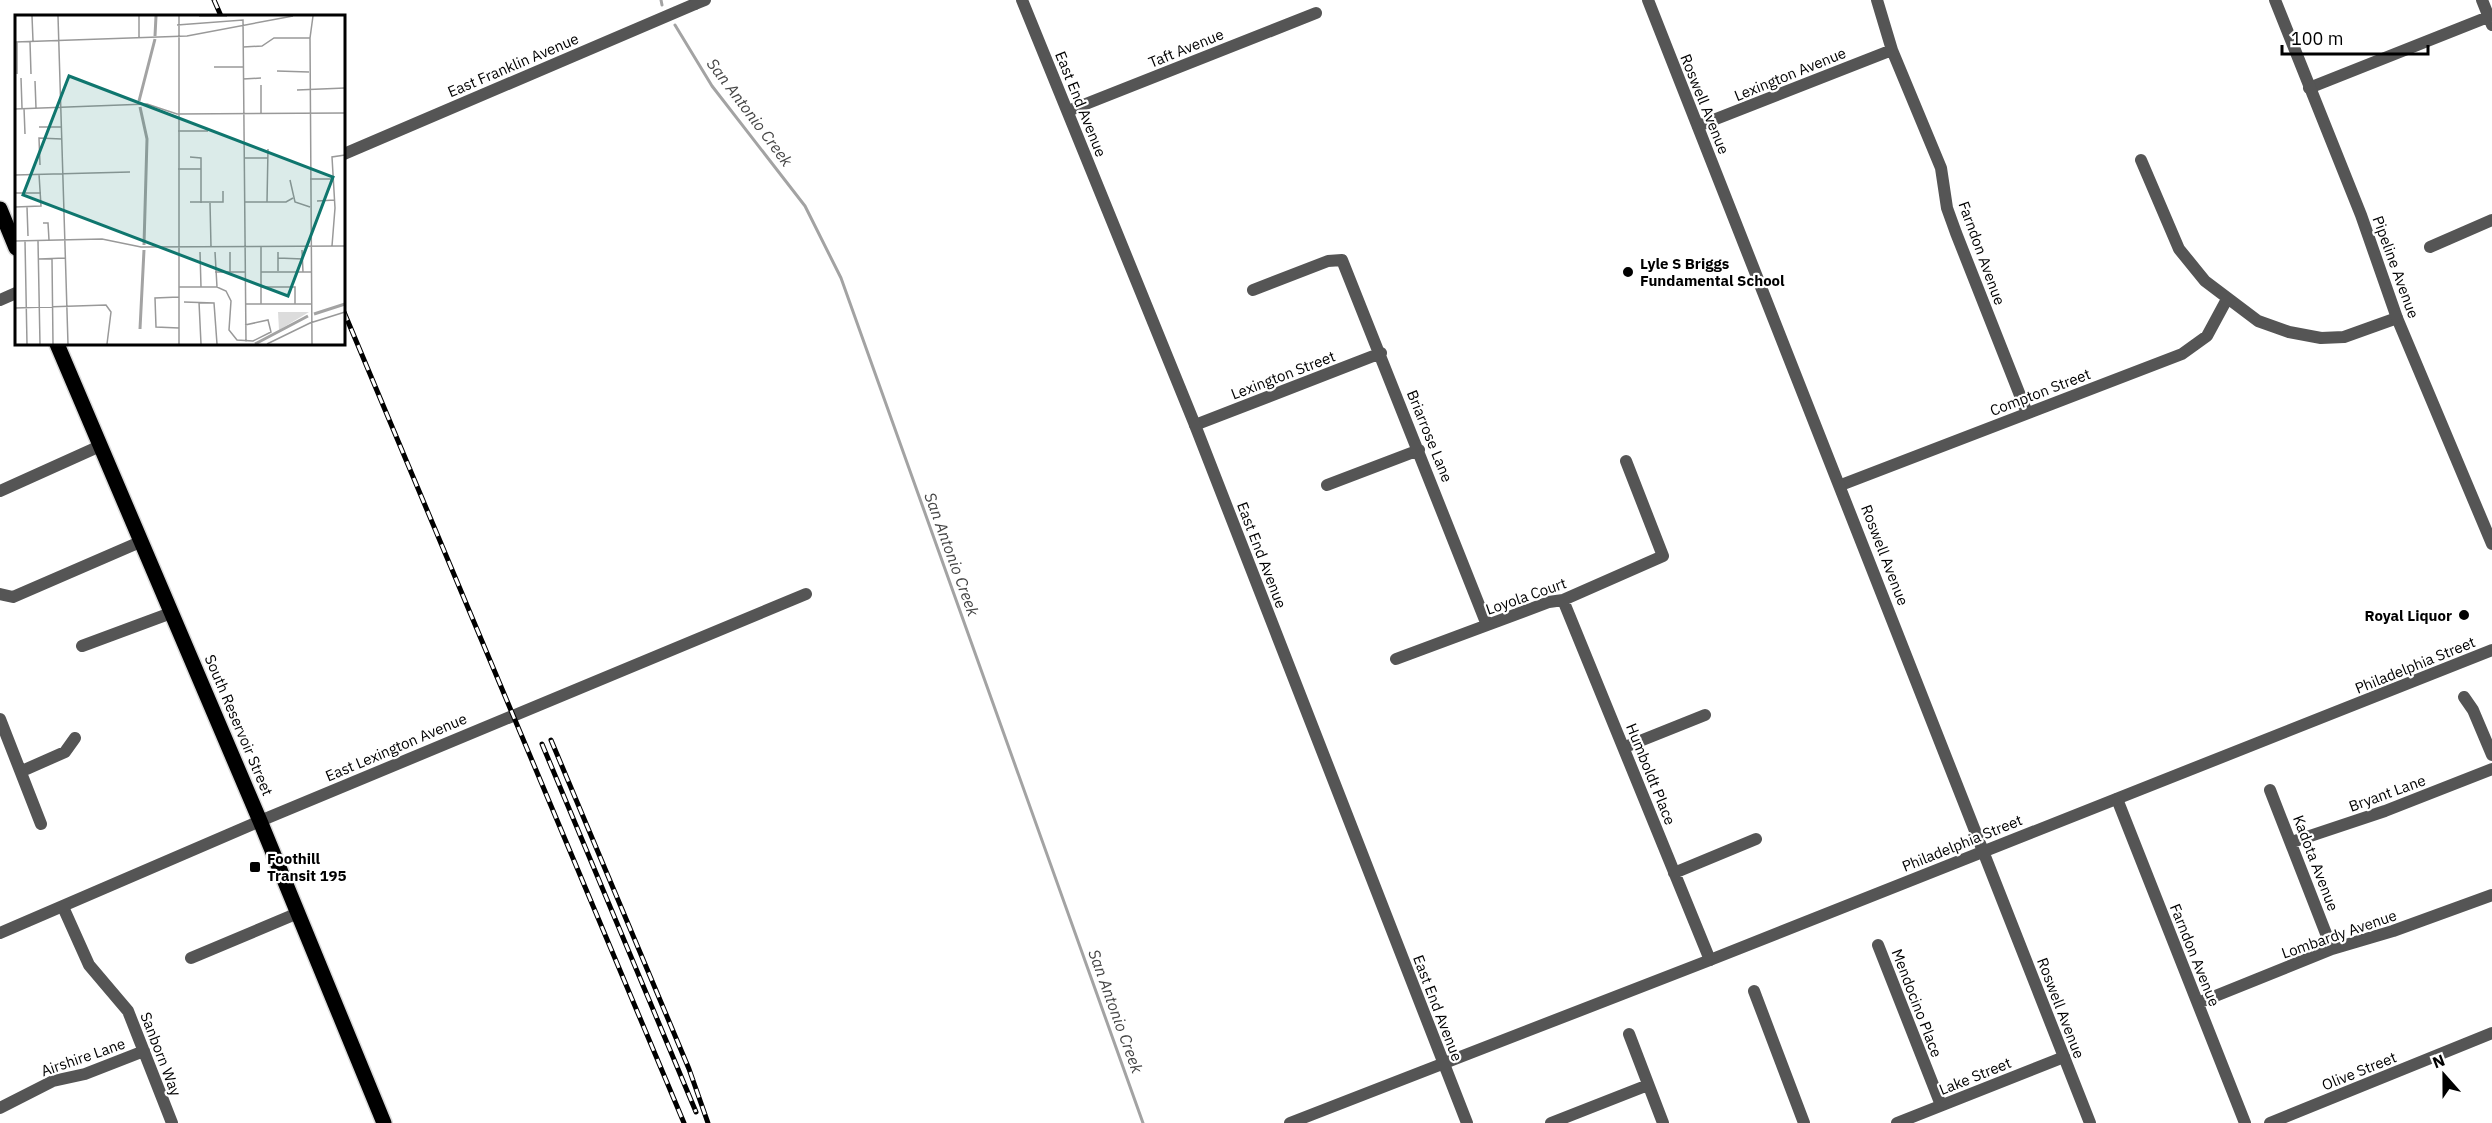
<svg xmlns="http://www.w3.org/2000/svg" width="2492" height="1123" font-family="'IBM Plex Sans',sans-serif">
	<style>
		.lines { fill: none; stroke-linecap: round; stroke-linejoin: round }
		.stream { stroke: #a3a3a3; stroke-width: 3 }
		.primary-casing { stroke: #dbdbdb; stroke-width: 18 }
		.minor { stroke: #555; stroke-width: 12 }
		.tertiary { stroke: #555; stroke-width: 12 }
		.primary { stroke: #000; stroke-width: 15 }
		.rail-casing { stroke: #000; stroke-width: 5 }
		.rail { stroke: #fff; stroke-width: 3; stroke-dasharray: 9; stroke-linecap: butt }
		.poi-dot { fill: #000; stroke: #fff; stroke-width: 2 }
		.labels { text-anchor: middle; dominant-baseline: central; stroke-width: 4.5; stroke-linejoin: round; paint-order: stroke }
		.street-label { font-size: 15px; fill: #000; stroke: #fff }
		.poi-label { font-size: 15px; font-weight: bold; fill: #000; stroke: #fff; text-anchor: start }
		.water-label { font-size: 16px; font-style: italic; fill: #444; stroke: #fff }
		.inset-river { fill: none; stroke: #a3a3a3; stroke-width: 3 }
		.inset-road { fill: none; stroke: #999; stroke-width: 1.5 }
		.view { fill: #0f766e; fill-opacity: 0.15; stroke: #0f766e; stroke-width: 3 }
		.inset-edge { fill: none; stroke: #000; stroke-width: 3 }
	</style>
	<rect width="100%" height="100%" fill="#fff"/>
	<g class="lines">
		<path class="stream" d="M661,0L662,5
			M675,25L712,86L805,206L841,278L1143,1123"/>
		<g class="primary-casing">
			<path id="primary" d="M0,209L16,248
				M57,344L260,821L384,1123"/>
		</g>
		<path class="minor" d="M1877,0L1892,50L1941,168L1947,208L1956,233L2027,413
			M2482,0L2492,25
			M2309,88L2488,17
			M1068,111L1316,13
			M1698,126L1892,50
			M344,154L695,4
			M2141,160L2179,249L2205,281L2258,321L2289,332L2321,338L2344,337L2397,318
			M2430,247L2492,220
			M1253,290L1328,261L1342,260L1487,625
			M0,300L16,293
			M1195,425L1381,353
			M1327,485L1419,450
			M1841,485L2182,354L2207,336L2227,299
			M0,491L100,446
			M0,594L13,597L140,542
			M1563,600L1710,960
			M82,646L171,613
			M1396,659L1549,602L1563,600L1663,556L1626,461
			M2464,697L2473,710L2492,755
			M0,719L41,824
			M1625,747L1705,715
			M22,771L65,752L75,738
			M2270,790L2332,949
			M2117,799L2245,1123
			M2292,842L2385,811L2492,769
			M1674,873L1756,839
			M63,907L89,965L128,1011L172,1123
			M1878,945L1941,1105
			M191,958L298,913
			M1754,991L1804,1123
			M2198,1003L2332,949L2393,931L2492,895
			M1629,1034L1663,1123
			M0,1108L53,1081L85,1074L144,1051
			M1551,1123L1648,1085
			M1897,1123L2064,1057
			M2270,1123L2492,1033"/>
		<path class="tertiary" d="M1022,0L1195,425L1467,1123
			M1648,0L2090,1123
			M2275,0L2361,215L2397,318L2492,544
			M695,4L705,0
			M0,933L260,821L806,594
			M1290,1123L1710,960L2492,650"/>
		<use href="#primary" class="primary"/>
		<g class="rail-casing">
			<path id="rail" d="M214,0L221,16
				M344,312L684,1123
				M551,740L689,1069L708,1123
				M542,744L696,1112"/>
		</g>
		<use href="#rail" class="rail"/>
	</g>
	<g class="poi-dot">
		<circle cx="1628" cy="272" r="6"/>
		<circle cx="2464" cy="615" r="6"/>
		<rect x="249" y="861" width="12" height="12" rx="3"/>
	</g>
	<g class="labels">
		<g class="street-label">
			<text transform="translate(1186 48) rotate(-22)">Taft Avenue</text>
			<text transform="translate(513 65) rotate(-23)">East Franklin Avenue</text>
			<text transform="translate(1790 74) rotate(-22)">Lexington Avenue</text>
			<text transform="translate(1081 104) rotate(68)">East End Avenue</text>
			<text transform="translate(1705 104) rotate(68)">Roswell Avenue</text>
			<text transform="translate(1982 253) rotate(70)">Farndon Avenue</text>
			<text transform="translate(2396 267) rotate(70)">Pipeline Avenue</text>
			<text transform="translate(1283 375) rotate(-21)">Lexington Street</text>
			<text transform="translate(2040 392) rotate(-21)">Compton Street</text>
			<text transform="translate(1430 436) rotate(68)">Briarrose Lane</text>
			<text transform="translate(1262 555) rotate(69)">East End Avenue</text>
			<text transform="translate(1885 555) rotate(69)">Roswell Avenue</text>
			<text transform="translate(1526 596) rotate(-19)">Loyola Court</text>
			<text transform="translate(2415 665) rotate(-22)">Philadelphia Street</text>
			<text transform="translate(239 725) rotate(67)">South Reservoir Street</text>
			<text transform="translate(396 747) rotate(-23)">East Lexington Avenue</text>
			<text transform="translate(1651 774) rotate(68)">Humboldt Place</text>
			<text transform="translate(2387 793) rotate(-20)">Bryant Lane</text>
			<text transform="translate(1962 843) rotate(-22)">Philadelphia Street</text>
			<text transform="translate(2316 863) rotate(69)">Kadota Avenue</text>
			<text transform="translate(2339 934) rotate(-19)">Lombardy Avenue</text>
			<text transform="translate(2195 955) rotate(68)">Farndon Avenue</text>
			<text transform="translate(1917 1003) rotate(69)">Mendocino Place</text>
			<text transform="translate(1438 1008) rotate(69)">East End Avenue</text>
			<text transform="translate(2061 1008) rotate(69)">Roswell Avenue</text>
			<text transform="translate(161 1054) rotate(69)">Sanborn Way</text>
			<text transform="translate(83 1057) rotate(-19)">Airshire Lane</text>
			<text transform="translate(2359 1071) rotate(-22)">Olive Street</text>
			<text transform="translate(1975 1076) rotate(-22)">Lake Street</text>
		</g>
		<g class="poi-label">
			<text x="1640" y="263">Lyle S Briggs<tspan x="1640" dy="17">Fundamental School</tspan></text>
			<text x="2452" y="615" text-anchor="end">Royal Liquor</text>
			<text x="267" y="858">Foothill<tspan x="267" dy="17">Transit 195</tspan></text>
		</g>
		<g class="water-label">
			<text transform="translate(750 112) rotate(53)">San Antonio Creek</text>
			<text transform="translate(952 554) rotate(70)">San Antonio Creek</text>
			<text transform="translate(1116 1011) rotate(70)">San Antonio Creek</text>
		</g>
	</g>
	<g transform="translate(15 15)">
		<rect width="330" height="330" fill="#fff"/>
		<path d="M263,297H294L264,315Z" fill="#dcdcdc"/>
		<path class="inset-river" d="M140,21L141,1M124,86L140,24M125,92L132,124L129,230M299,299L330,289M125,314L129,235M240,329L293,301"/>
		<path class="inset-road" d="M17,1L18,26M43,1L53,329M124,1V23M164,1V329M184,1H212M162,10L228,5L231,327M0,27L172,21L278,1M2,27V59M15,27L16,59M228,32L247,31L259,23H295M199,52H228M262,56L294,57M6,63L7,93M228,64L246,63M20,66L21,93M246,70V98M282,75L330,73M9,93L10,119M0,94L132,89L162,99L330,98M24,112H46M163,116H193M175,142L186,143V188M229,143H253M25,150L24,123L47,124M163,154H186M0,160L115,157M295,164H317M275,165L280,187L295,192M0,178H26M302,186L320,185M175,187H208V176M229,187H271L278,183M252,187L253,134M195,188L196,232M0,192L26,191L24,159M12,192L13,221M28,208H33L34,225M0,226L87,224L126,232L330,231M10,226L12,329M23,226L25,329M317,231L320,193L317,142L330,140M246,232V289M287,235L288,257M185,237L186,272M200,237L202,272M215,237V257M263,237V256M263,243L288,244M24,244L50,243M37,244L38,329M200,257H230M246,257H296M164,272H202L211,276L216,286L214,315L222,325L238,326L256,317L253,305L230,310M246,272H280V289M164,282L140,283L141,312L164,313M169,287L199,288L202,329M184,287L186,329M230,289H297M0,293L91,290L96,297L92,329M252,329L295,308L330,297M297,329L295,23L298,1"/>
		<path class="view" d="M54,61L318,162L273,281L8,180Z"/>
		<rect width="330" height="330" class="inset-edge"/>
	</g>
	<g transform="translate(2444 1075) rotate(339)" stroke="#ffffff" stroke-width="4.5" paint-order="stroke">
	<path d="M0-4.5L10 22L0 15L-10 22Z" fill="#000000"/>
	<text y="-9" font-size="16" font-weight="bold" text-anchor="middle" fill="#000000">N</text>
	</g>
	<path d="M2282 45v9h146v-9" fill="none" stroke="#000000" stroke-width="3"/>
	<text x="2291" y="45" font-size="18" fill="#000000" stroke="#ffffff" stroke-width="4.5" paint-order="stroke">100 m</text>
</svg>
